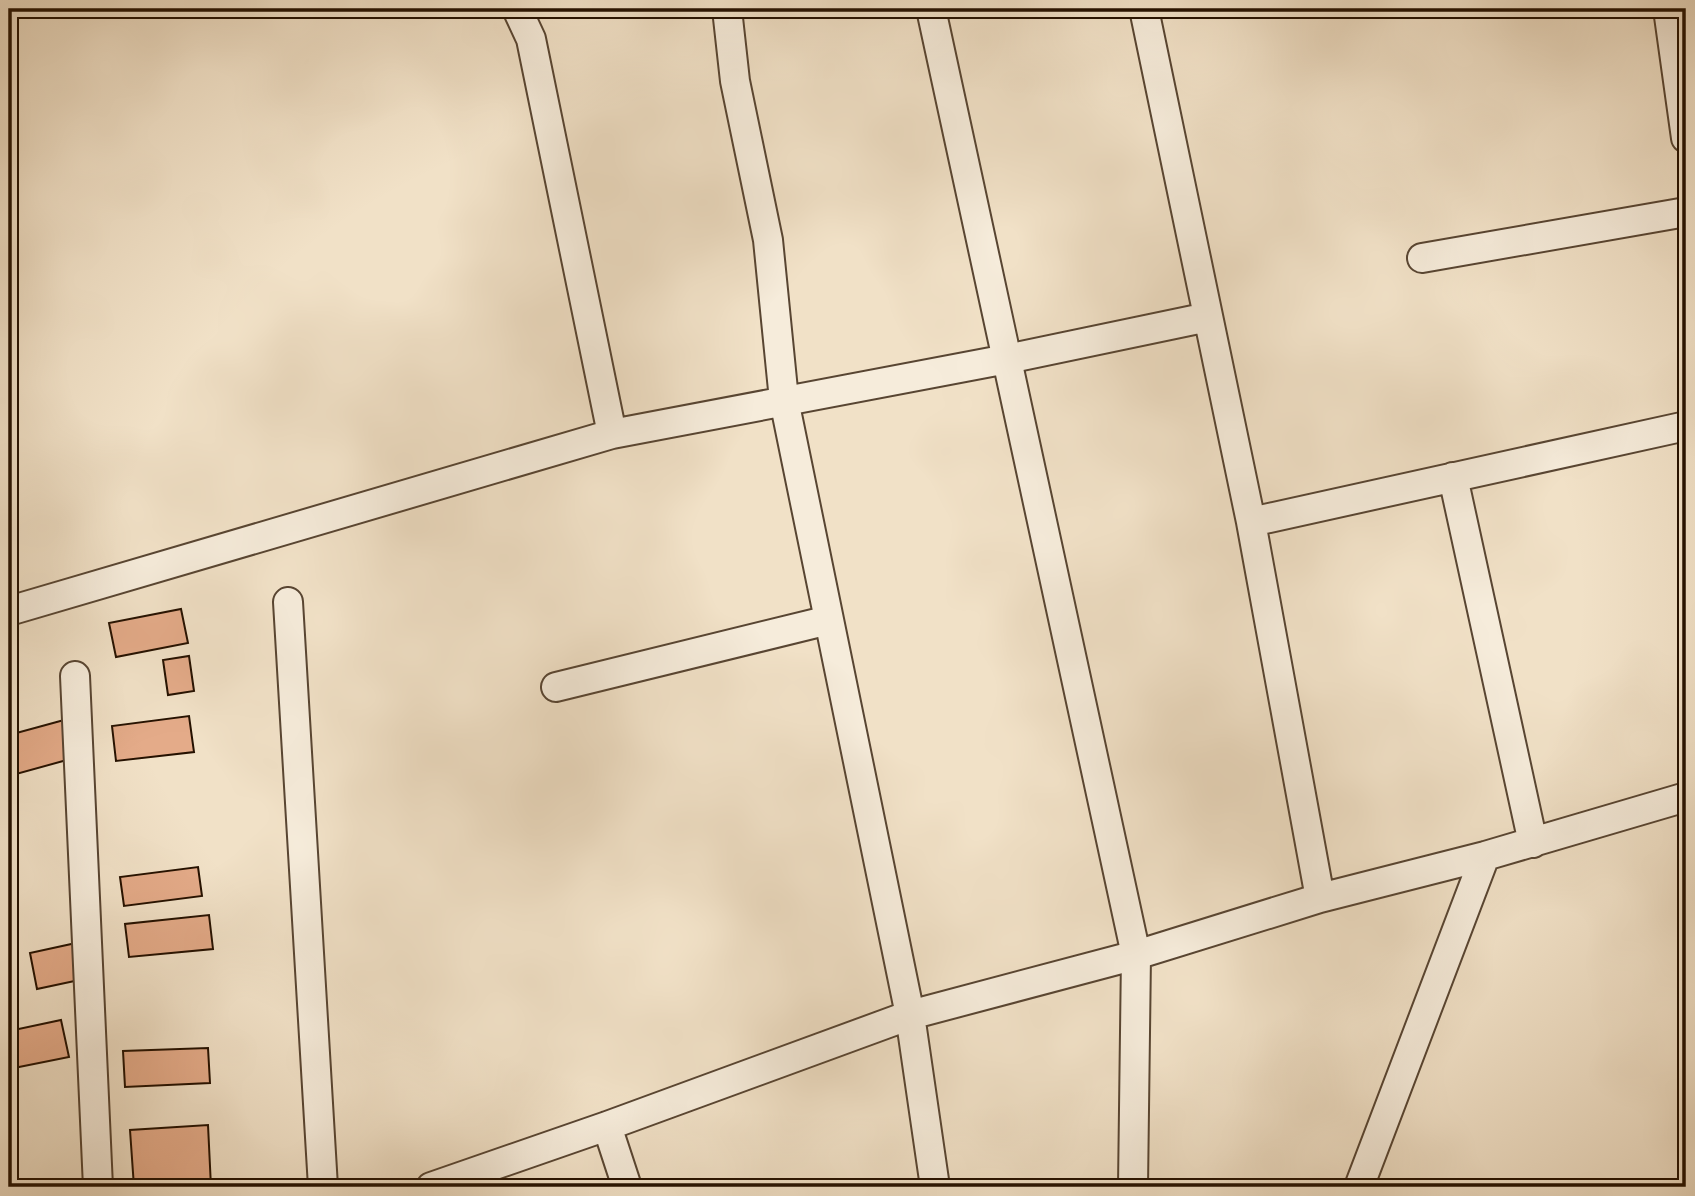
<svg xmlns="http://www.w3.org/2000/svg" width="1695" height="1196" font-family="'IM FELL Great Primer',serif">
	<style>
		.building { fill: #e4ab89; stroke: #251100; stroke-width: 2 }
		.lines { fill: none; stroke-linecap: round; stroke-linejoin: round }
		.street-casing { stroke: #584532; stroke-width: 32 }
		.street { stroke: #f6ecdb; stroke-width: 28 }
	</style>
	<rect width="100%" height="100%" fill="#f1e1c7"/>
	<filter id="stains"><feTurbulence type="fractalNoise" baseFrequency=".00286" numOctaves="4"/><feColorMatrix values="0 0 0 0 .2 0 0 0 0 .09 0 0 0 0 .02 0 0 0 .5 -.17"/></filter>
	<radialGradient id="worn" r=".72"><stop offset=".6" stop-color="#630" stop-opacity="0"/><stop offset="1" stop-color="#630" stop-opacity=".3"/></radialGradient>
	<path class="building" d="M181,609L188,643L116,657L109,623Z
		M189,656L194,691L168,695L163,660Z
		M189,716L194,752L116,761L112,726Z
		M64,720L74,758L9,776V735Z
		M198,867L202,896L124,906L120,877Z
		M209,915L213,949L129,957L125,924Z
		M76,943L84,979L37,989L30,953Z
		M61,1020L69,1057L9,1069V1031Z
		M208,1048L210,1083L125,1087L123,1051Z
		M208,1125L211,1187H134L130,1130Z"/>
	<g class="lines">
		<g class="street-casing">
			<path id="street" d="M517,9L531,39L612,434
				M727,9L735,81L768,240L784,400L910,1015L935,1187
				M931,9L1136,955L1133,1187
				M1144,9L1251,522L1320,898
				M1668,9L1686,138
				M1422,258L1686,212
				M1453,477L1533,843
				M1251,522L1686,426
				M288,602L323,1187
				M9,611L612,434L1007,359L1208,317
				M75,676L98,1187
				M556,687L829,620
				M607,1126L627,1187
				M431,1187L607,1126L910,1015L1136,955L1320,898L1485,856L1686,797
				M1359,1187L1485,856"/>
		</g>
		<use href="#street" class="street"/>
	</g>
	<rect width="1695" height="1196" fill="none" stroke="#f1e1c7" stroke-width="35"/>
	<rect x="10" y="10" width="1674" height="1175" fill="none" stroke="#251100" stroke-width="3.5"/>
	<rect x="18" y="18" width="1660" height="1161" fill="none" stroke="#251100" stroke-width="2"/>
	<rect width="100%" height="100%" filter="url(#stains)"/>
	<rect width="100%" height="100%" fill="url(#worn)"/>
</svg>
